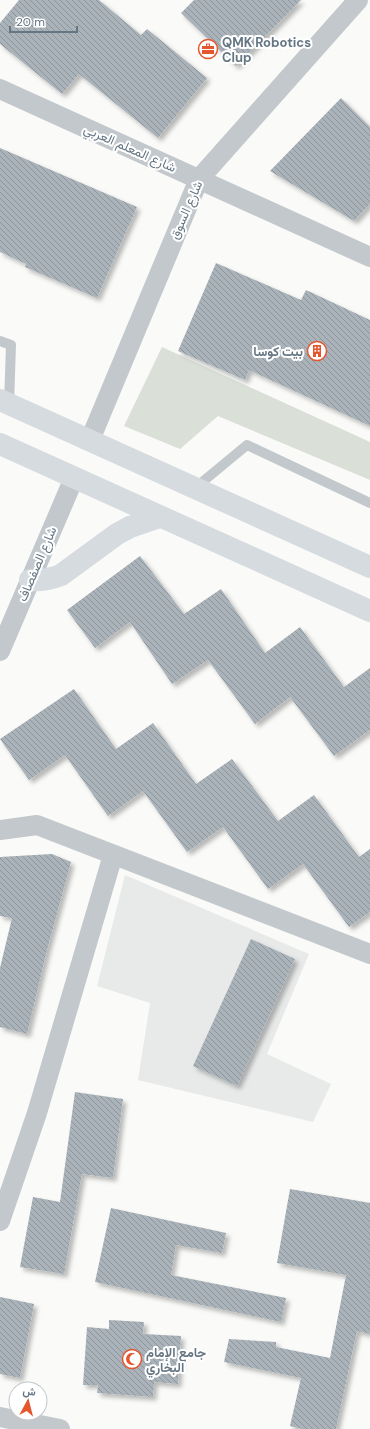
<svg xmlns="http://www.w3.org/2000/svg" width="370" height="1429" font-family="'DM Sans',Vazirmatn,sans-serif">
	<style>
		.built { fill: #e8e9e9 }
		.green { fill: #dadfd7 }
		.building { fill: url(#building-back-hatch); filter: url(#shadow) }
		.lines { fill: none; stroke-linecap: round; stroke-linejoin: round }
		.service { stroke: #c3c8cc; stroke-width: 10 }
		.minor { stroke: #c3c8cc; stroke-width: 20 }
		.primary { stroke: #d6dbdf; stroke-width: 22 }
		.labels { text-anchor: middle; dominant-baseline: central; stroke-width: 4; stroke-linejoin: round; paint-order: stroke }
		.poi-label { font-size: 13px; font-weight: bold; fill: #657683; stroke: #fff; text-anchor: start }
		.street-label { font-size: 13px; fill: #657683; stroke: #fff }
	</style>
	<defs>
		<pattern id="building-back-hatch" width="6" height="6" patternUnits="userSpaceOnUse"><rect width="6" height="6" fill="#aab3b9"/><path d="M-1 5l2 2M0 0l6 6M5-1l2 2" fill="none" stroke="#8e969c"/></pattern>
		<filter id="shadow"><feDropShadow dx="3.5" dy="3.5" stdDeviation="2" flood-color="#0004"/></filter>
	</defs>
	<rect width="100%" height="100%" fill="#fafaf8"/>
	<path class="built" d="M125,875L309,954L267,1054L331,1084L313,1122L138,1080L150,1003L97,986Z"/>
	<path class="green" d="M162,347L370,442V480L218,416L180,449L124,426Z"/>
	<path class="building" d="M19,0H99L141,35L147,29L207,78L158,138L79,74L62,94L0,44V23Z
		M194,0H301L236,66L181,13Z
		M341,98L370,127V204L354,221L270,171Z
		M0,148L137,207L97,298L25,267L26,264L0,252Z
		M216,263L301,300L306,290L370,320V426L249,370L245,380L178,351Z
		M140,556L184,614L221,589L265,653L300,627L344,687L370,668V730L334,756L290,697L255,724L208,660L172,684L130,622L95,648L67,610Z
		M74,689L116,749L153,723L196,784L232,759L278,821L314,795L359,857L370,849V912L349,927L303,864L268,889L223,827L187,852L143,791L108,816L65,755L29,780L0,739Z
		M52,854L71,862L47,950L27,1034L0,1027V968L12,918L0,916V857Z
		M251,939L295,959L237,1086L193,1066Z
		M75,1092L123,1099L113,1178L82,1174L64,1274L20,1267L33,1197L60,1202Z
		M290,1189L370,1203V1334L357,1331L336,1429H302L290,1426L301,1378L224,1362L229,1339L276,1342V1347L330,1358L346,1275L277,1263Z
		M111,1208L226,1233L222,1253L176,1245L171,1275L286,1298L281,1322L95,1282Z
		M0,1297L34,1304L20,1378L0,1374Z
		M109,1320L144,1322L143,1334L181,1336L178,1384L154,1382L153,1397L97,1393L98,1385H83L87,1327L109,1329Z"/>
	<g class="lines">
		<path class="service" d="M0,341L11,345L9,404
			M195,488L247,445L370,503"/>
		<path class="minor" d="M0,89L370,257
			M90,440L199,179L358,0
			M0,651L74,478
			M0,830L37,825L370,954
			M0,1221L37,1113L113,855
			M0,1417L60,1429"/>
		<path class="primary" d="M0,400L370,567
			M0,444L370,611
			M30,580C42,581 51,579 61,575L117,534L130,527L159,517"/>
	</g>
	<defs>
		<g id="office-ring" transform="scale(1)"><circle r="9.5" fill="#fff" stroke="#e4572e" stroke-width="1.5"/><path d="M-6-3h4V-5.5h4V-3h4V5H-6ZM-1-4.5V-3h2v-1.5ZM-6 0V1H6V0Z" fill="#e4572e"/></g>
		<g id="building-ring" transform="scale(1)"><circle r="9.5" fill="#fff" stroke="#e4572e" stroke-width="1.5"/><path d="M-4-6H4V6H1V3H-1V6H-4ZM-2.5-4.3h1.7v1.8h-1.7ZM.8-4.3h1.7v1.8H.8ZM-2.5-1h1.7V.8h-1.7ZM.8-1h1.7V.8H.8Z" fill="#e4572e"/></g>
		<g id="mosque-ring" transform="scale(1)"><circle r="9.5" fill="#fff" stroke="#e4572e" stroke-width="1.5"/><path d="M3.5-4.9A6 6 0 1 0 3.5 4.9A5 5 0 1 1 3.5-4.9Z" fill="#e4572e"/></g>
	</defs>
	<g fill-rule="evenodd">
		<use href="#office-ring" x="208" y="49"/>
		<use href="#building-ring" x="317" y="351"/>
		<use href="#mosque-ring" x="132" y="1359"/>
	</g>
	<g class="labels">
		<g class="poi-label">
			<text x="222" y="42">QMK Robotics<tspan x="222" dy="15">Clup</tspan></text>
			<text x="303" y="351" text-anchor="end">بيت كوسا</text>
			<text x="146" y="1352">جامع الإمام<tspan x="146" dy="15">البخاري</tspan></text>
		</g>
		<g class="street-label">
			<text transform="translate(130 148) rotate(24)">شارع المعلم العربي</text>
			<text transform="translate(186 210) rotate(-66)">شارع السوق</text>
			<text transform="translate(37 564) rotate(-67)">شارع الصفصاف</text>
		</g>
	</g>
	<g transform="translate(28 1401) rotate(7)"><circle r="19" fill="#ffffff" stroke="#c1c8cd"/>
	<path d="M0-3L7 15L0 10L-7 15Z" fill="#e4572e"/>
	<text y="-6" font-size="11" font-weight="bold" text-anchor="middle" fill="#657683">ش</text>
	</g>
	<path d="M10 26v6h67v-6" fill="none" stroke="#657683" stroke-width="2"/>
	<text x="16" y="26" font-size="12" fill="#657683" stroke="#ffffff" stroke-width="3" paint-order="stroke">20 m</text>
</svg>
